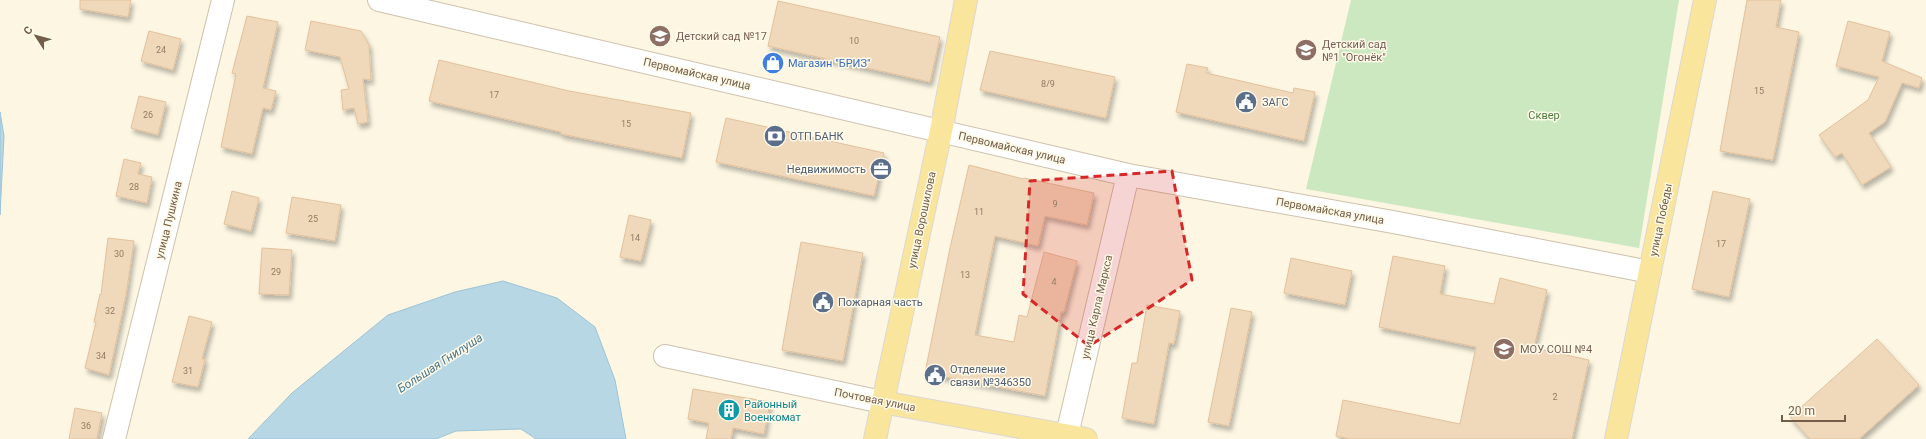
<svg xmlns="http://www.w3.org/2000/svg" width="1926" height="439" font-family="Roboto,sans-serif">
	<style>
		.green { fill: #cbe8c1 }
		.water { fill: #b7d7e4; stroke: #9dc4d6 }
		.building { fill: #f0d8ba; stroke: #e3c19b; filter: url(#shadow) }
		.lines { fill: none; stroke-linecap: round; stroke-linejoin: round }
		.minor-casing { stroke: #cec1ac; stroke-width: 24 }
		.major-casing { stroke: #ddd8d3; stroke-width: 24 }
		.minor { stroke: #fff; stroke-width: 22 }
		.major { stroke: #f9e59b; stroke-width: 22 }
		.marked { fill: #d62828; fill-opacity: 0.2; stroke: #d62828; stroke-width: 3; stroke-dasharray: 8 5; stroke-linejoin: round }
		.labels { text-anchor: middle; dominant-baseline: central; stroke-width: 3; stroke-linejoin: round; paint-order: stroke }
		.number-label { font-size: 9px; fill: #927c65 }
		.education-label { font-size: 11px; fill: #785e54; stroke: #fff9e8; text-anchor: start }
		.shop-label { font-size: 11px; fill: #366cbe; stroke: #fff9e8; text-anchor: start }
		.street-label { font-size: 11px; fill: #725e49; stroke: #fff9e8 }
		.service-label { font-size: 11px; fill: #4e5e75; stroke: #fff9e8; text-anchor: start }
		.park-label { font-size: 11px; fill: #4c7e44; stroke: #fff9e8 }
		.culture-label { font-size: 11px; fill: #0d838f; stroke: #fff9e8; text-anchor: start }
		.water-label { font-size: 12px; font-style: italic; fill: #46768c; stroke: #fff9e8 }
	</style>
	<defs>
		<filter id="shadow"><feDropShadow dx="2.5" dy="4.5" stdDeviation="2" flood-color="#0004"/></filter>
	</defs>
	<rect width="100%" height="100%" fill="#fcf6e2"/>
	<path class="green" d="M1351,0H1679L1639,248L1306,189Z"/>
	<path class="water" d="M0,112L4,136L0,215Z
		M503,281L557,298L595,327L615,380L626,439H536L521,429L456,431L436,439H248L292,393L388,315L455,292Z"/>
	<path class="building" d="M80,0H131L128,17L80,9Z
		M1747,0H1781L1776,27L1799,32L1773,160L1720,151Z
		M778,1L940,37L930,82L768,46Z
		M247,16L278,22L263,88L276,91L271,110L263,108L252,154L221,147L236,74L232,73Z
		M311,21L361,31L369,45L371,80L363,79L368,122L358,124L354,108L343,110L341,90L349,89L340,57L305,50Z
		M1848,21L1890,32L1882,61L1922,78L1919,88L1902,83L1885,122L1869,133L1891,167L1862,185L1842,153L1835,157L1819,135L1868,100L1879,77L1836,66Z
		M149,31L181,39L173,70L141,61Z
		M990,51L1115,77L1106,118L980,90Z
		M439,60L569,91L691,113L682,158L561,134V132L429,101Z
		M1187,64L1208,68L1206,73L1293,93L1294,88L1315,92L1304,141L1176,112Z
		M139,96L166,102L158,135L131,128Z
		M726,118L884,153L874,196L716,162Z
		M124,159L141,163L138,174L152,177L147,203L116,196Z
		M969,165L1023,179L1024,178L1094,193L1087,225L1045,216L1038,246L995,236L975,335L1014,342L1019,315L1027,317L1044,252L1077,261L1064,312H1061L1045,396L925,373L950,248Z
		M232,191L259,198L251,231L224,224Z
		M1713,191L1750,199L1729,297L1692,289Z
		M292,197L341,205L335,241L286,233Z
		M629,215L651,220L641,261L620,257Z
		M108,238L134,241L126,295L109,375L85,368L96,322H94L100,294L101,295Z
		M801,242L863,253L843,361L782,350Z
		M262,248L292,250L289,295L259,294Z
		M1393,256L1445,266L1440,294L1494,304L1500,278L1547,290L1534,348L1589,360L1572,439H1350L1336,436L1343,400L1460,424L1476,347L1379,327Z
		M1291,258L1352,271L1345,305L1284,293Z
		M1147,305L1180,311L1174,344L1169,343L1154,424L1122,418L1132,363H1137Z
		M1231,308L1252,312L1229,426L1208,422Z
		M189,316L212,322L202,359H205L198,387L172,382Z
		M1877,339L1919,385L1859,439H1810L1790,417Z
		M693,389L770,402L764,434L733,428L731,439H706L709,423L688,419Z
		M75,408L102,413L97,439H69Z"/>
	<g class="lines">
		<g class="minor-casing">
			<path id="minor" d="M379,0L1128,175L1393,222L1650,272
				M665,356L882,402
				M114,439L223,0
				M1066,439L1128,175"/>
		</g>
		<g class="major-casing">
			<path id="major" d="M882,402L1086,439
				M875,439L941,131L966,0
				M1616,439L1705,0"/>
		</g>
		<use href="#minor" class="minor"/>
		<use href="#major" class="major"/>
	</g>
	<path class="marked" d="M1172,171L1192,280L1089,346L1023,294L1030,181Z"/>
	<defs>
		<g id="school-disc" transform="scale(1.15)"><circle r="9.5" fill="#8d6e63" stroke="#fff9e8"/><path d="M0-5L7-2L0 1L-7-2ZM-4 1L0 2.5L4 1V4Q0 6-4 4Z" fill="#fff"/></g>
		<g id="shop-disc" transform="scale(1.15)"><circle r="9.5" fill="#3f7fe0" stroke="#fff9e8"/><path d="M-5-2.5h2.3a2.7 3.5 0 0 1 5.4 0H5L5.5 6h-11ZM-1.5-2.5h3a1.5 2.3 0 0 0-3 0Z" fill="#fff"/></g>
		<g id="civic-disc" transform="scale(1.15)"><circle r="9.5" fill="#5c6f8a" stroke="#fff9e8"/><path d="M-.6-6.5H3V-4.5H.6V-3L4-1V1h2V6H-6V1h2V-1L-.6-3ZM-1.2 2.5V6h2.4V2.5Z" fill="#fff"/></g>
		<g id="bank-disc" transform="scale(1.15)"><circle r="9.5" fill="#5c6f8a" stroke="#fff9e8"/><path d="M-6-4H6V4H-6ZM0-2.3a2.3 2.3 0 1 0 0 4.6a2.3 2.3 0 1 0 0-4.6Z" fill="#fff"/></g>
		<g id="office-disc" transform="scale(1.15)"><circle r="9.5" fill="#5c6f8a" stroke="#fff9e8"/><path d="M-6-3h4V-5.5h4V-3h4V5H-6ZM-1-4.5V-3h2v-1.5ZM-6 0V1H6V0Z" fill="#fff"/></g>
		<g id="building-disc" transform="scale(1.15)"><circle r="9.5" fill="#0f9aa8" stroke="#fff9e8"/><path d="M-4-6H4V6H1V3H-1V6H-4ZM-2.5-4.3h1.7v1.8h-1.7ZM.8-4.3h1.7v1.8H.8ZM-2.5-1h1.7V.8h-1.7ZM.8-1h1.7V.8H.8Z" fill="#fff"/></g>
	</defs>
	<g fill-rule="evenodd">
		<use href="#school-disc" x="660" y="36"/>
		<use href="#school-disc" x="1306" y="50"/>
		<use href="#shop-disc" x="773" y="63"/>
		<use href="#civic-disc" x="1246" y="102"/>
		<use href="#bank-disc" x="775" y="136"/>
		<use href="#office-disc" x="881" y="169"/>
		<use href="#civic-disc" x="823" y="302"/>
		<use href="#school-disc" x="1504" y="349"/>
		<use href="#civic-disc" x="935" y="375"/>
		<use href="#building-disc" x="729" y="410"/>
	</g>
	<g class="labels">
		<g class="number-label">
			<text x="854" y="41">10</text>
			<text x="161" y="50">24</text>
			<text x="1048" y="84">8/9</text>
			<text x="1759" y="91">15</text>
			<text x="494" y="95">17</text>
			<text x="148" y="115">26</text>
			<text x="626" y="124">15</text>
			<text x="134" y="187">28</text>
			<text x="1055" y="204">9</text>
			<text x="979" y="212">11</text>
			<text x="313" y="219">25</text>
			<text x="635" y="238">14</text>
			<text x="1721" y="244">17</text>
			<text x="119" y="254">30</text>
			<text x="276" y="272">29</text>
			<text x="965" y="275">13</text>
			<text x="1054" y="282">4</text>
			<text x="110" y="311">32</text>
			<text x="101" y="356">34</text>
			<text x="188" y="371">31</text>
			<text x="1555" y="397">2</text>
			<text x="86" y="426">36</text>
		</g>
		<g class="education-label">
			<text x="676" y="36">Детский сад №17</text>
			<text x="1322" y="44">Детский сад<tspan x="1322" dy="13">№1 "Огонёк"</tspan></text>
			<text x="1520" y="349">МОУ СОШ №4</text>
		</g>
		<g class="shop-label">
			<text x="788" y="63">Магазин "БРИЗ"</text>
		</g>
		<g class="street-label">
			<text transform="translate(697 74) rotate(13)">Первомайская улица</text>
			<text transform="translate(1012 148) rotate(13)">Первомайская улица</text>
			<text transform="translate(1330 211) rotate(10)">Первомайская улица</text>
			<text transform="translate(169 220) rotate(-76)">улица Пушкина</text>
			<text transform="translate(922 220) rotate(-78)">улица Ворошилова</text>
			<text transform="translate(1661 220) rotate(-78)">улица Победы</text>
			<text transform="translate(1097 307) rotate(-77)">улица Карла Маркса</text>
			<text transform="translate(875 400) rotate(11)">Почтовая улица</text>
		</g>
		<g class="service-label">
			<text x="1262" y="102">ЗАГС</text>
			<text x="790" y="136">ОТП БАНК</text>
			<text x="866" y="169" text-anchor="end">Недвижимость</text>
			<text x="838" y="302">Пожарная часть</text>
			<text x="950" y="369">Отделение<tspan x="950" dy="13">связи №346350</tspan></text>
		</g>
		<g class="park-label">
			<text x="1544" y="115">Сквер</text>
		</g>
		<g class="culture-label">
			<text x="744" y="404">Районный<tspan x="744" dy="13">Военкомат</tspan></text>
		</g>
		<g class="water-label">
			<text transform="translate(440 363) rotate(-33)">Большая Гнилуша</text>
		</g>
	</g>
	<g transform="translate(36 36) rotate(306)" stroke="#fff9e8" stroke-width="3" paint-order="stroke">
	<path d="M0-3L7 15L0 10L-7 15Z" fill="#725e49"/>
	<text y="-6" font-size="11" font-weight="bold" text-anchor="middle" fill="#725e49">С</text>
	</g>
	<path d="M1782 415v6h63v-6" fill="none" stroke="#725e49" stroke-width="2"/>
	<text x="1788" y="415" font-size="12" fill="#725e49" stroke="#fff9e8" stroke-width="3" paint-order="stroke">20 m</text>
</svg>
